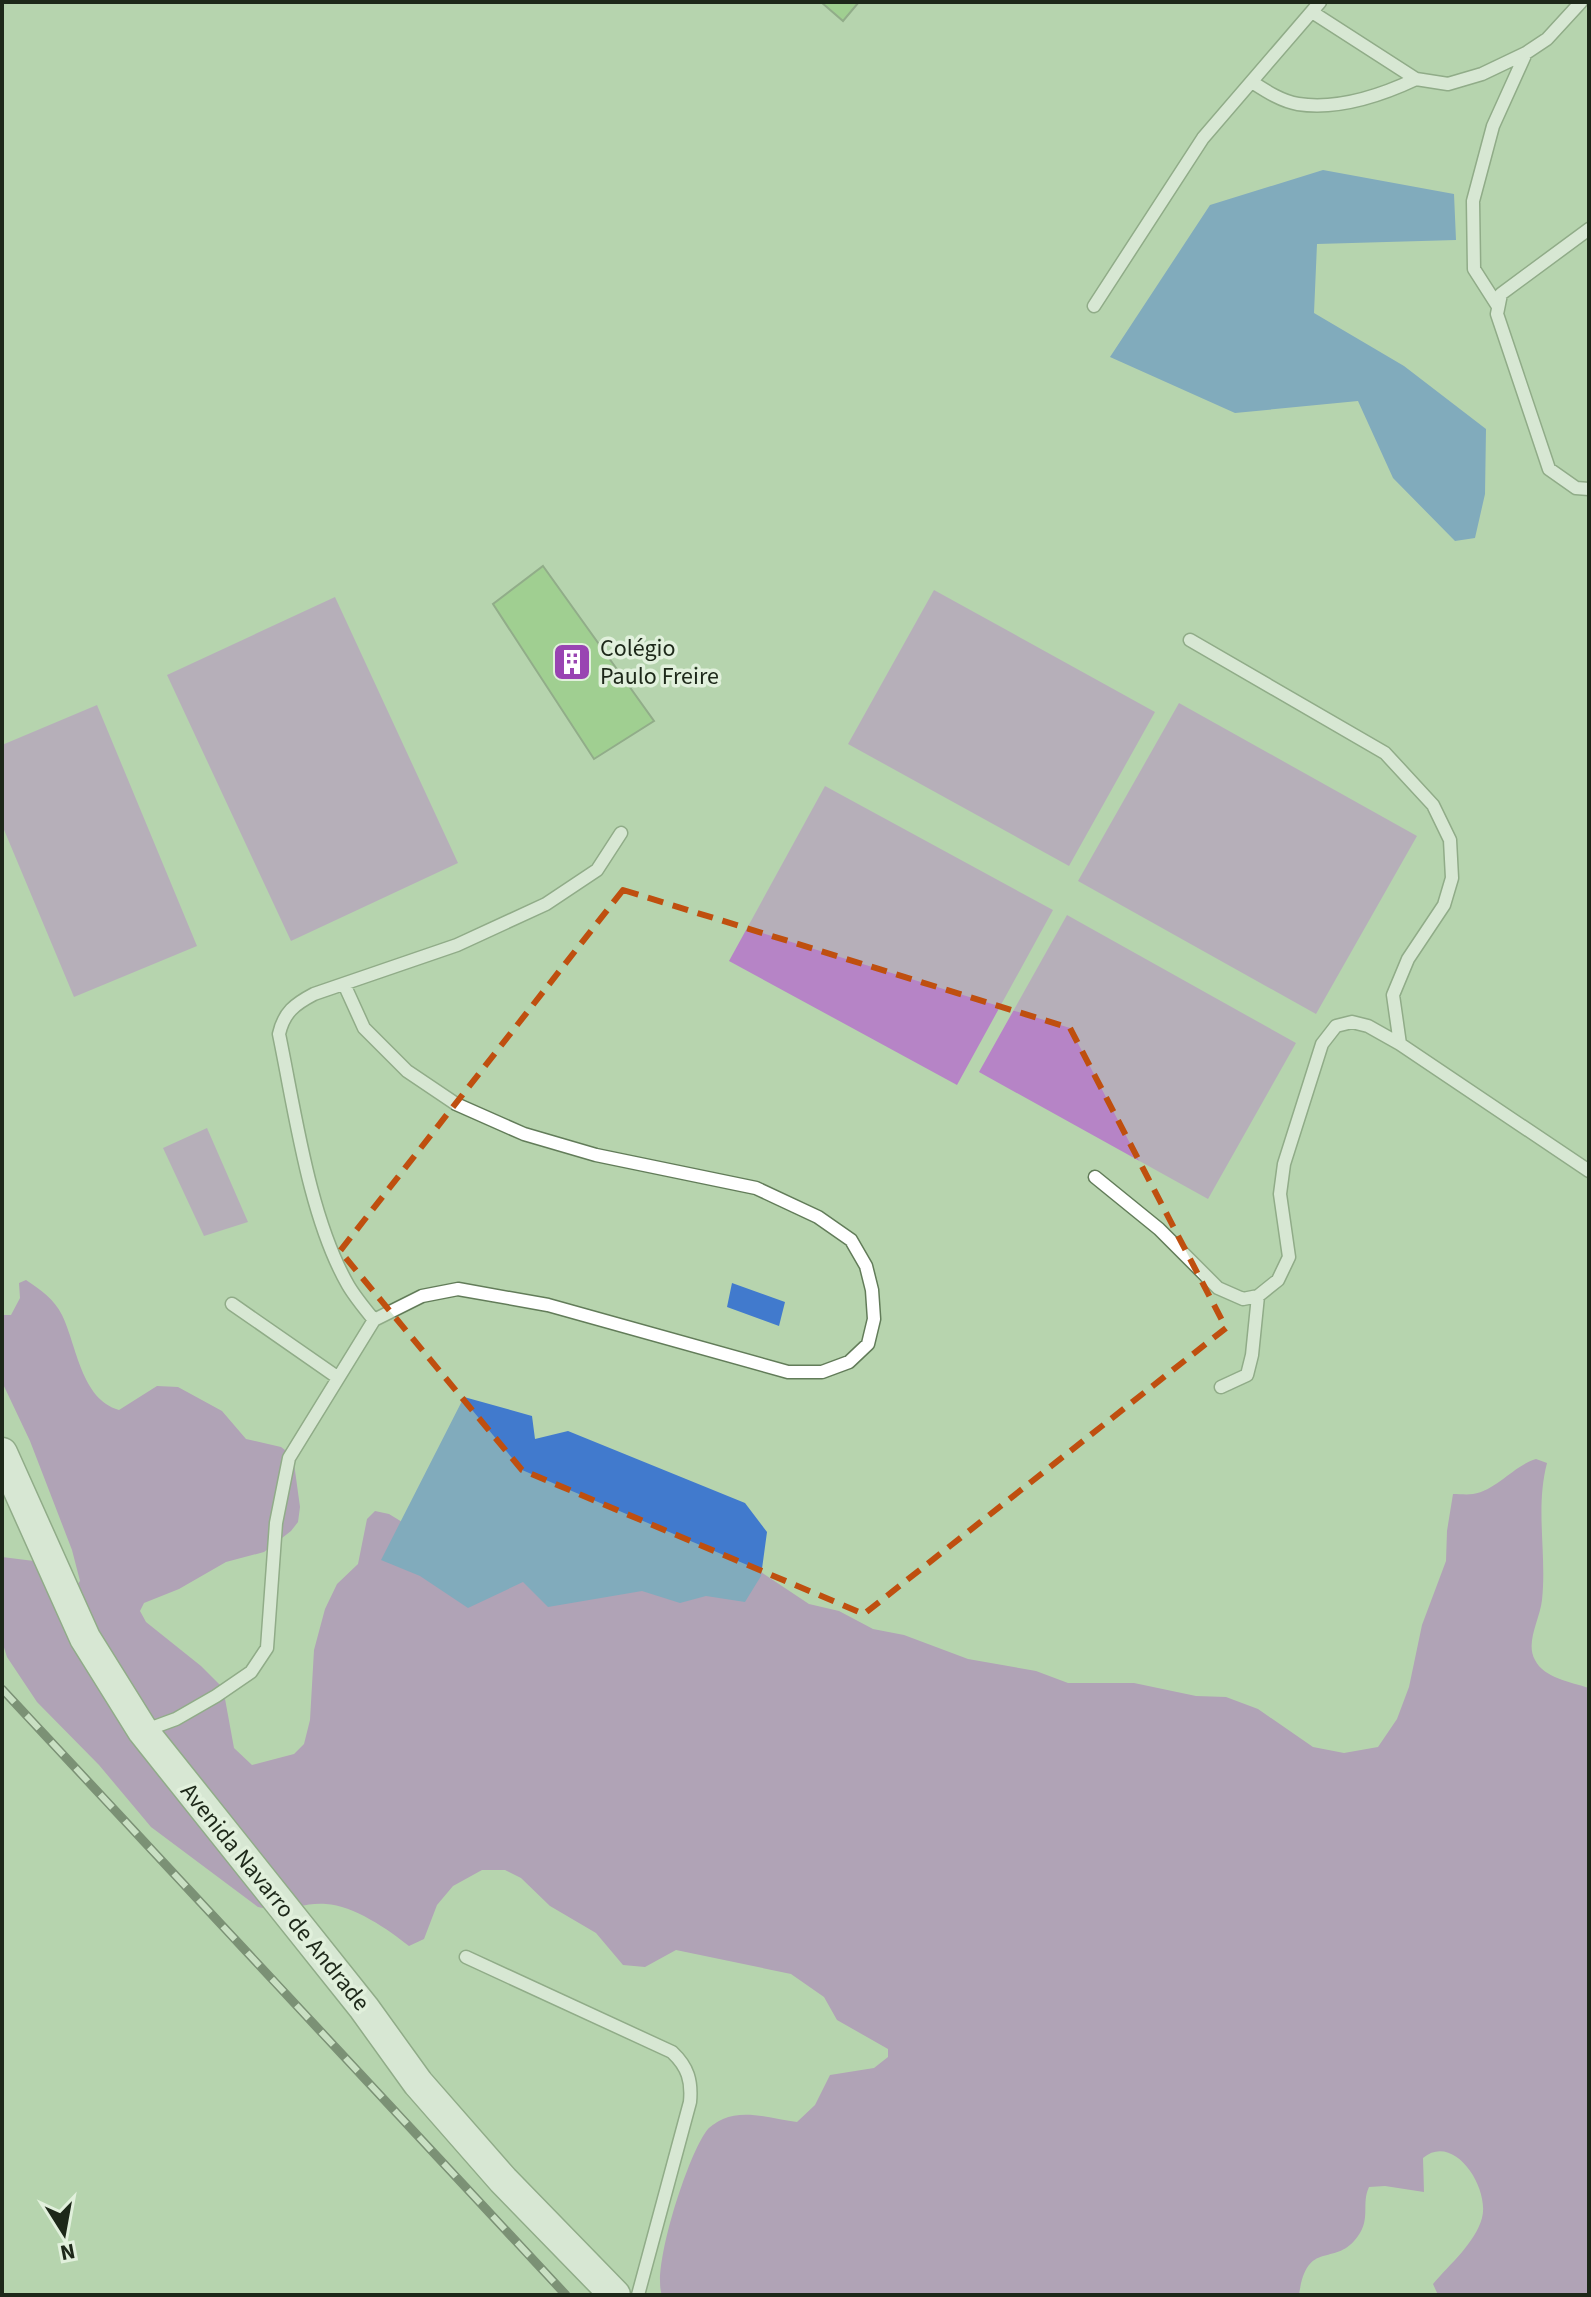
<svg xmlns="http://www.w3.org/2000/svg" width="1591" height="2297" font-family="'Source Sans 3',sans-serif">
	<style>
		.green { fill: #b684c6 }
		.forest { fill: #a968be }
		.water { fill: #417acd }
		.building { fill: #86c96e; stroke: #647e5b; stroke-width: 2 }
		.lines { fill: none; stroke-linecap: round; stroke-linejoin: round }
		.service-casing { stroke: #627c59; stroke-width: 15 }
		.tertiary-casing { stroke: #627c59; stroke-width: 33 }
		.service { stroke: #fff; stroke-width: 12 }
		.tertiary { stroke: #fff; stroke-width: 30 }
		.rail-casing { stroke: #33412f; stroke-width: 9 }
		.rail { stroke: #e1f0dc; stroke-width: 6; stroke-dasharray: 18; stroke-linecap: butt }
		.marked { fill: none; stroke: #bf4f0f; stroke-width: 6; stroke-dasharray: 16 10; stroke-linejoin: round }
		.labels { text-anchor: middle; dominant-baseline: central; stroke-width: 7; stroke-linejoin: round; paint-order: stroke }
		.poi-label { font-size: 24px; fill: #1d2819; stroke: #e1f0dc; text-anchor: start }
		.street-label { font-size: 24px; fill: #1d2819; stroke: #e1f0dc }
	</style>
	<rect width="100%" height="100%" fill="#b7d4ae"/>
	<path class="green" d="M934,590L1155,712L1069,866L848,744Z
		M335,597L458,863L291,941L167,675Z
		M1179,703L1417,836L1316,1014L1078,881Z
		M97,705L197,946L74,997L2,825V745Z
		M825,786L1053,910L957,1085L729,961Z
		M1067,915L1296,1043L1208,1199L979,1072Z
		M207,1128L248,1222L204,1236L163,1148Z"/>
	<path class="forest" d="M26,1280C41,1290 54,1299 62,1315C77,1346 81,1399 119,1410L157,1386L178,1387L222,1411L246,1439L281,1447L293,1456L300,1507L298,1522L291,1531L264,1552L226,1562L179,1589L144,1603L140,1611L146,1622L201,1666L223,1688L234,1748L252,1765L294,1754L304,1744L310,1720L314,1650L325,1609L337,1584L358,1564L367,1519L375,1511L389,1514L430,1539L752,1566L809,1604L839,1611L873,1629L904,1635L968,1659L1036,1671L1068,1683H1134L1196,1696L1226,1697L1258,1709L1313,1747L1344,1753L1378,1747L1397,1719L1409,1687L1422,1625L1446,1561L1447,1531L1453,1494C1459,1494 1467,1495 1473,1494C1497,1490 1513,1466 1536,1459L1547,1463C1535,1509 1547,1554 1542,1600C1540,1619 1525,1643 1535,1660C1544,1678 1571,1682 1589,1688V2295H1438L1433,2284C1450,2264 1475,2243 1482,2218C1490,2188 1454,2132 1423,2158L1424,2192L1385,2186L1369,2187C1361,2204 1371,2218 1358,2236C1335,2269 1307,2237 1299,2295H662C651,2269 689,2151 708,2129C711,2126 718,2121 723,2119C745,2109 774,2119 797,2122L815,2105L830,2075L874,2068L888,2057V2049L837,2020L824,1997L791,1974L676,1950L645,1967L623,1965L596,1933L550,1906L521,1878L505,1870H482L453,1886L437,1905L424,1939L409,1946C389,1930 353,1905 326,1904C301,1902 288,1914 258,1907L151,1827L99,1765L37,1702L7,1657L2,1641V1557L34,1561L77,1585L80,1581L72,1550L30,1441L2,1382V1315H11L20,1298L19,1283Z"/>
	<path class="water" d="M1323,170L1454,194L1456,240L1317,244L1314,313L1404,366L1486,429L1485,494L1475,538L1455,541L1393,478L1358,401L1235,413L1110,357L1210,205Z
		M732,1283L785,1302L779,1326L727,1307Z
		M464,1397L532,1416L535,1439L568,1431L745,1503L767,1532L761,1576L745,1602L706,1596L680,1603L642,1591L548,1607L523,1582L468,1608L420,1576L381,1560Z"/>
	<path class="building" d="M821,2H859L843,21Z
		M543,566L654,721L594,759L493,604Z"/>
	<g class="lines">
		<g class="service-casing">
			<path id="service" d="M1312,12L1416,79L1448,84L1482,74L1526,53L1547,39L1581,2
				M1252,82C1266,91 1281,101 1298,104C1337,110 1382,95 1416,79
				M1589,229L1501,294L1497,314L1549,469L1576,488L1589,489
				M1497,305L1474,269L1473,201L1493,126L1526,53
				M1094,306L1203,138L1320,2
				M1190,640L1385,753L1433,805L1450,840L1452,878L1444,905L1408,959L1393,995L1400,1044
				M344,984L364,1028L407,1071L456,1104L524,1134L596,1155L756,1188L818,1217L851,1240L866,1266L872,1290L874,1319L868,1344L849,1362L822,1372H788L548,1305L458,1289L422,1296L374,1320
				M1095,1177L1159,1229L1218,1288L1243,1299L1258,1296L1278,1280L1289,1257L1280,1194L1284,1164L1322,1044L1336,1026L1352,1022L1368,1026L1400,1044L1589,1171
				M232,1304L337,1377
				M1221,1387L1247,1375L1252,1355L1258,1296
				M146,1730L176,1719L216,1696L251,1672L267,1648L276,1523L289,1458L374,1320C365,1309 355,1297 348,1285C309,1217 295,1111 279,1034C284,1012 295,1004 314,994L457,945L546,904L597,870L621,833
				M466,1957L672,2052C688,2067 692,2081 690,2102L638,2295"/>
		</g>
		<g class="tertiary-casing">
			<path id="tertiary" d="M2,1453L85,1638L143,1731L364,2008L418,2083L503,2180L615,2295"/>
		</g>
		<use href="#service" class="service"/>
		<use href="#tertiary" class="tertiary"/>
		<g class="rail-casing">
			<path id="rail" d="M2,1689L566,2295"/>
		</g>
		<use href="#rail" class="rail"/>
	</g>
	<path d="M0 0H1591V2297H0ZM623,890L1070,1028L1226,1328L864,1614L522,1470L340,1251Z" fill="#b7d4ae" fill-opacity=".55" fill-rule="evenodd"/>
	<path class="marked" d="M623,890L1070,1028L1226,1328L864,1614L522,1470L340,1251Z"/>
	<defs>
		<g id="building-square" transform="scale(2)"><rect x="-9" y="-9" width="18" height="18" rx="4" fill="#9944b2" stroke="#e1f0dc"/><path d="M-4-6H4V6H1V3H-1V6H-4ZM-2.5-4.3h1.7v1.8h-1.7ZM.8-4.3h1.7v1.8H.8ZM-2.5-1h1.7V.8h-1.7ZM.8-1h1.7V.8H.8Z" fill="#fff"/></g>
	</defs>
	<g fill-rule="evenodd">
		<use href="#building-square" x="572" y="662"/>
	</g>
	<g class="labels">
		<g class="poi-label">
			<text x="600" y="648">Colégio<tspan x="600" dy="28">Paulo Freire</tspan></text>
		</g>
		<g class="street-label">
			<text transform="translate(275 1897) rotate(51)">Avenida Navarro de Andrade</text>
		</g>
	</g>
	<rect width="1591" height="2297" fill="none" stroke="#1d2819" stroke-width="8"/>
	<g transform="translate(64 2233) rotate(169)" stroke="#e1f0dc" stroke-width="6" paint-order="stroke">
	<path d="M0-6L14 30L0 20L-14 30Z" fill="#1d2819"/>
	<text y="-12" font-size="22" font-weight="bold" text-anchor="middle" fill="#1d2819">N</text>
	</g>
</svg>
